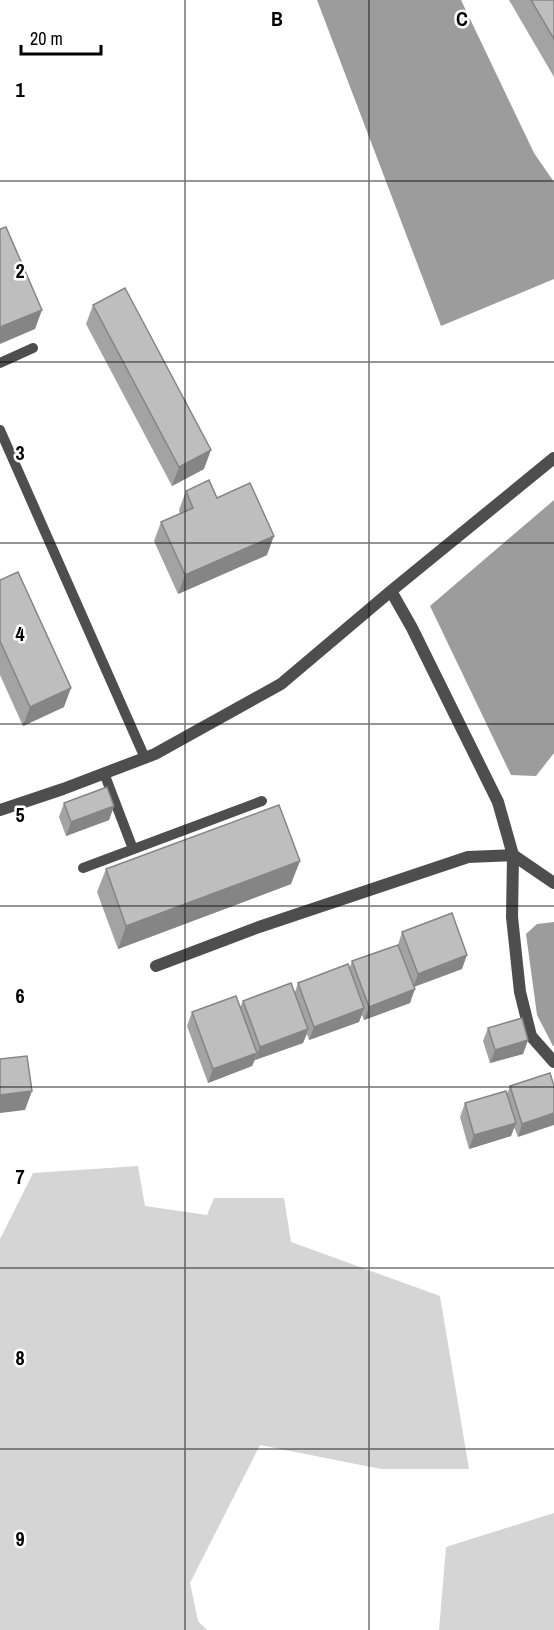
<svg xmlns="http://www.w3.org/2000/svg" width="554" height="1630" font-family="'Archivo Narrow',sans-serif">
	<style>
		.green { fill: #d5d5d5 }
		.water { fill: #9c9c9c }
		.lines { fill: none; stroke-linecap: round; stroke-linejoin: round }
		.service { stroke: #4e4e4e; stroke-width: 10 }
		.minor { stroke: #4e4e4e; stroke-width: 12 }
		.wall { fill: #a3a3a3 }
		.shaded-wall { fill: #858585 }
		.building { fill: #bebebe; stroke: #858585; stroke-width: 1.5 }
		.grid { fill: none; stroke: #000; stroke-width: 1.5; stroke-opacity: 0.55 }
		.grid-label { font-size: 20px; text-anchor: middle; font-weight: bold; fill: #000; stroke: #fff; stroke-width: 5; stroke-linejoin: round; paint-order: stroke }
	</style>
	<rect width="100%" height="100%" fill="#fff"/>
	<path class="green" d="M138,1166L145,1206L207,1215L214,1198H284L291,1242L440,1296L469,1469H381L260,1445L190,1583L198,1621L207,1630H0V1239L33,1173Z
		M554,1513V1630H439L446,1547Z"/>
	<path class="water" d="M317,0H461L534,153L554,182V279L441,326Z
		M554,500V753L536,776L511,775L430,606Z
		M554,922V1046H553L537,1015L526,934L537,924Z"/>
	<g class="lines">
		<path class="service" d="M0,363L33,348
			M0,430L145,758
			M104,773L133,849
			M83,868L262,801"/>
		<path class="minor" d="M391,591L412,628L498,802L513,855L554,883
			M0,810L63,789L155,754L281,684L391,591L554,458
			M156,966L259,927L468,857L513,855L512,917L520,992L531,1036L554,1062"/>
	</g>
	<path class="wall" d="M509,0H554V77Z
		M93,305L204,469L172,486L86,324Z
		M186,491L217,498L267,555L178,594L154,541L161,522L180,514L179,510Z
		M0,580L64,707L23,726L0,675Z
		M64,803L114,806L109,820L66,836L59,817Z
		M106,869L291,884L118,949L97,892Z
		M402,932L462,969L414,987L410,1003L364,1020L362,1015L359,1022L309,1040L307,1034L303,1043L255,1060L252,1066L208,1083L187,1026L192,1012L240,1007L243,1001L295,992L298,983L349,969L352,961L398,945Z
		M488,1028L528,1040L523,1054L490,1063L483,1041Z
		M550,1073L518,1137L514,1127L511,1136L469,1149L460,1117L465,1103L507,1094L510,1086Z"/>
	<path class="shaded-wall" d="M42,310L35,329L0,344V327Z
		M211,450L204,469L172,486L179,467Z
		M274,536L267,555L178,594L185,575Z
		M71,688L64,707L23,726L30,707Z
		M114,806L109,820L66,836L71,822Z
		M300,861L291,884L118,949L126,926Z
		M467,955L462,969L413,987L418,974Z
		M415,989L410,1003L364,1020L369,1007Z
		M364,1008L359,1022L309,1040L314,1027Z
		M308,1029L303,1043L255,1060L260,1047Z
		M528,1040L523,1054L490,1063L495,1050Z
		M257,1053L252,1066L208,1083L213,1069Z
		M32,1091L25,1110L0,1113V1095Z
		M554,1113V1125L518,1137L522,1124Z
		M516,1123L511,1136L469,1149L474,1135Z"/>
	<path class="building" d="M531,0H554V39Z
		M6,227L42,310L0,327V229Z
		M125,288L211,450L179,467L93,305Z
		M209,480L217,498L250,483L274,536L185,575L161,522L193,508L186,491Z
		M18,572L71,688L30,707L0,641V580Z
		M107,787L114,806L71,822L64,803Z
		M279,805L300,861L126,926L106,869Z
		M452,913L467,955L418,974L402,932Z
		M398,945L415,989L369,1007L352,961Z
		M348,964L364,1008L314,1027L298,983Z
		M291,983L308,1029L260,1047L243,1001Z
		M236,996L257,1053L213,1069L192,1012Z
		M522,1018L528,1040L495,1050L488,1028Z
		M27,1056L32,1091L0,1095V1059Z
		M550,1073L554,1086V1113L522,1124L510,1086Z
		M506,1091L516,1123L474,1135L465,1103Z"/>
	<path class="grid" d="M185,0V1630M369,0V1630M0,181H554M0,362H554M0,543H554M0,724H554M0,906H554M0,1087H554M0,1268H554M0,1449H554"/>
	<g class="grid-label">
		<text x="277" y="26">B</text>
		<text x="462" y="26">C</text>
		<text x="20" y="97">1</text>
		<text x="20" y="278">2</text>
		<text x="20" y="460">3</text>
		<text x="20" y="641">4</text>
		<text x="20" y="822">5</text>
		<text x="20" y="1003">6</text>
		<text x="20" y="1184">7</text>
		<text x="20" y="1365">8</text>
		<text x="20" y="1546">9</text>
	</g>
	<path d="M21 45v9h80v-9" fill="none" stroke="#000000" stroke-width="3"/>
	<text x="30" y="45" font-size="18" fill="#000000" stroke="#ffffff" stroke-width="4.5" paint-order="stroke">20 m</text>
</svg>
